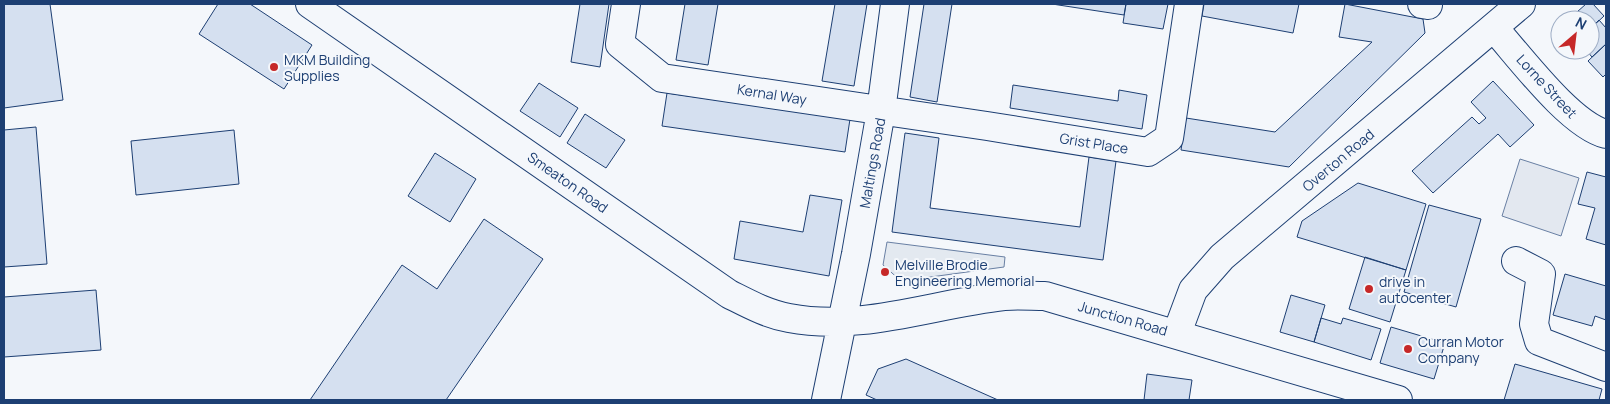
<svg xmlns="http://www.w3.org/2000/svg" width="1610" height="404" font-family="Manrope,sans-serif">
	<style>
		.green { fill: #e3e9f0; stroke: #687fa3 }
		.parking { fill: #e3e8f0; stroke: #687fa3 }
		.building { fill: #d5e0f0; stroke: #1d3f73 }
		.lines { fill: none; stroke-linecap: round; stroke-linejoin: round }
		.minor-casing { stroke: #1d3f73; stroke-width: 30 }
		.minor { stroke: #f4f7fb; stroke-width: 28 }
		.poi-dot { fill: #c62828; stroke: #f4f7fb; stroke-width: 2 }
		.labels { text-anchor: middle; dominant-baseline: central; stroke-width: 4; stroke-linejoin: round; paint-order: stroke }
		.poi-label { font-size: 14px; fill: #1d3f73; stroke: #f4f7fb; text-anchor: start }
		.street-label { font-size: 14px; fill: #1d3f73; stroke: #f4f7fb }
	</style>
	<rect width="100%" height="100%" fill="#f4f7fb"/>
	<path class="green" d="M887,242L1005,257L1004,267L901,281L883,265Z"/>
	<path class="parking" d="M1520,159L1579,178L1561,236L1502,216Z"/>
	<path class="building" d="M4,4H50L63,100L4,108Z
		M218,4H250L312,45L284,89L199,34Z
		M580,4H609L600,67L571,62Z
		M685,4H718L708,65L676,60Z
		M835,4H867L854,86L822,81Z
		M924,4H952L937,102L910,97Z
		M1052,4H1126L1124,15Z
		M1126,4H1168L1163,29L1123,23Z
		M1204,4H1299L1293,33L1202,16Z
		M1345,4L1423,19L1425,33L1289,167L1181,150L1186,118L1275,132L1372,42L1339,37Z
		M1586,4H1593L1604,16L1590,29V20H1568Z
		M1599,20L1606,28V44L1592,57L1586,50H1590V29Z
		M1606,44V74L1603,77L1588,61Z
		M1493,81L1534,125L1510,147L1498,134L1433,193L1412,171L1472,117L1479,124L1486,118L1471,102Z
		M539,83L578,108L560,137L520,111Z
		M1013,85L1118,101L1119,90L1147,95L1142,129L1010,108Z
		M667,93L850,119L845,152L662,126Z
		M585,114L625,140L606,168L567,143Z
		M36,127L47,264L4,267V130Z
		M234,130L239,184L136,195L131,141Z
		M905,133L939,138L930,208L1080,227L1089,157L1116,161L1103,260L892,232Z
		M435,153L476,179L450,222L408,196Z
		M1587,172L1606,177V245L1586,239L1595,208L1578,204Z
		M1358,183L1426,204L1406,270L1297,237L1302,221Z
		M810,195L842,200L829,276L734,259L740,221L803,232Z
		M1429,205L1481,219L1456,307L1404,292Z
		M484,219L543,259L446,400H310L402,265L437,289Z
		M1365,257L1406,270L1390,322L1349,309Z
		M1565,274L1606,286V320L1595,316L1592,326L1553,315Z
		M96,290L101,350L4,357V297Z
		M1291,295L1325,305L1314,342L1280,332Z
		M1321,318L1341,324L1343,318L1381,329L1371,360L1314,342Z
		M1391,327L1445,343L1434,379L1380,363Z
		M906,359L998,400H877L866,395L878,369Z
		M1515,364L1602,389L1599,400H1504Z
		M1147,374L1192,380L1189,400H1144Z"/>
	<g class="lines">
		<g class="minor-casing">
			<path id="minor" d="M310,4L729,294C749,304 767,314 789,318C861,332 932,304 1004,296C1017,295 1032,296 1045,296L1398,400
				M626,4L620,44L662,78L987,126L1148,152L1169,138L1189,4
				M1422,4L1428,5
				M1494,28C1520,57 1570,125 1606,134
				M1516,261L1541,274L1534,324L1539,341L1606,367
				M1177,333L1193,290L1222,257L1521,4
				M826,400L856,254L881,111L895,4"/>
		</g>
		<use href="#minor" class="minor"/>
	</g>
	<g class="poi-dot">
		<circle cx="274" cy="67" r="5"/>
		<circle cx="885" cy="272" r="5"/>
		<circle cx="1369" cy="289" r="5"/>
		<circle cx="1408" cy="349" r="5"/>
	</g>
	<g class="labels">
		<g class="poi-label">
			<text x="284" y="59">MKM Building<tspan x="284" dy="16">Supplies</tspan></text>
			<text x="895" y="264">Melville Brodie<tspan x="895" dy="16">Engineering Memorial</tspan></text>
			<text x="1379" y="281">drive in<tspan x="1379" dy="16">autocenter</tspan></text>
			<text x="1418" y="341">Curran Motor<tspan x="1418" dy="16">Company</tspan></text>
		</g>
		<g class="street-label">
			<text transform="translate(1547 86) rotate(47)">Lorne Street</text>
			<text transform="translate(772 94) rotate(9)">Kernal Way</text>
			<text transform="translate(1094 143) rotate(9)">Grist Place</text>
			<text transform="translate(1338 160) rotate(-40)">Overton Road</text>
			<text transform="translate(872 163) rotate(-80)">Maltings Road</text>
			<text transform="translate(568 182) rotate(35)">Smeaton Road</text>
			<text transform="translate(1123 318) rotate(16)">Junction Road</text>
		</g>
	</g>
	<rect width="1610" height="404" fill="none" stroke="#1d3f73" stroke-width="10"/>
	<g transform="translate(1575 35) rotate(28)"><circle r="24" fill="#f4f7fb" stroke="#9eadc5"/>
	<path d="M0-4L9 19L0 12L-9 19Z" fill="#c62828"/>
	<text y="-8" font-size="14" font-weight="bold" text-anchor="middle" fill="#1d3f73">N</text>
	</g>
</svg>
